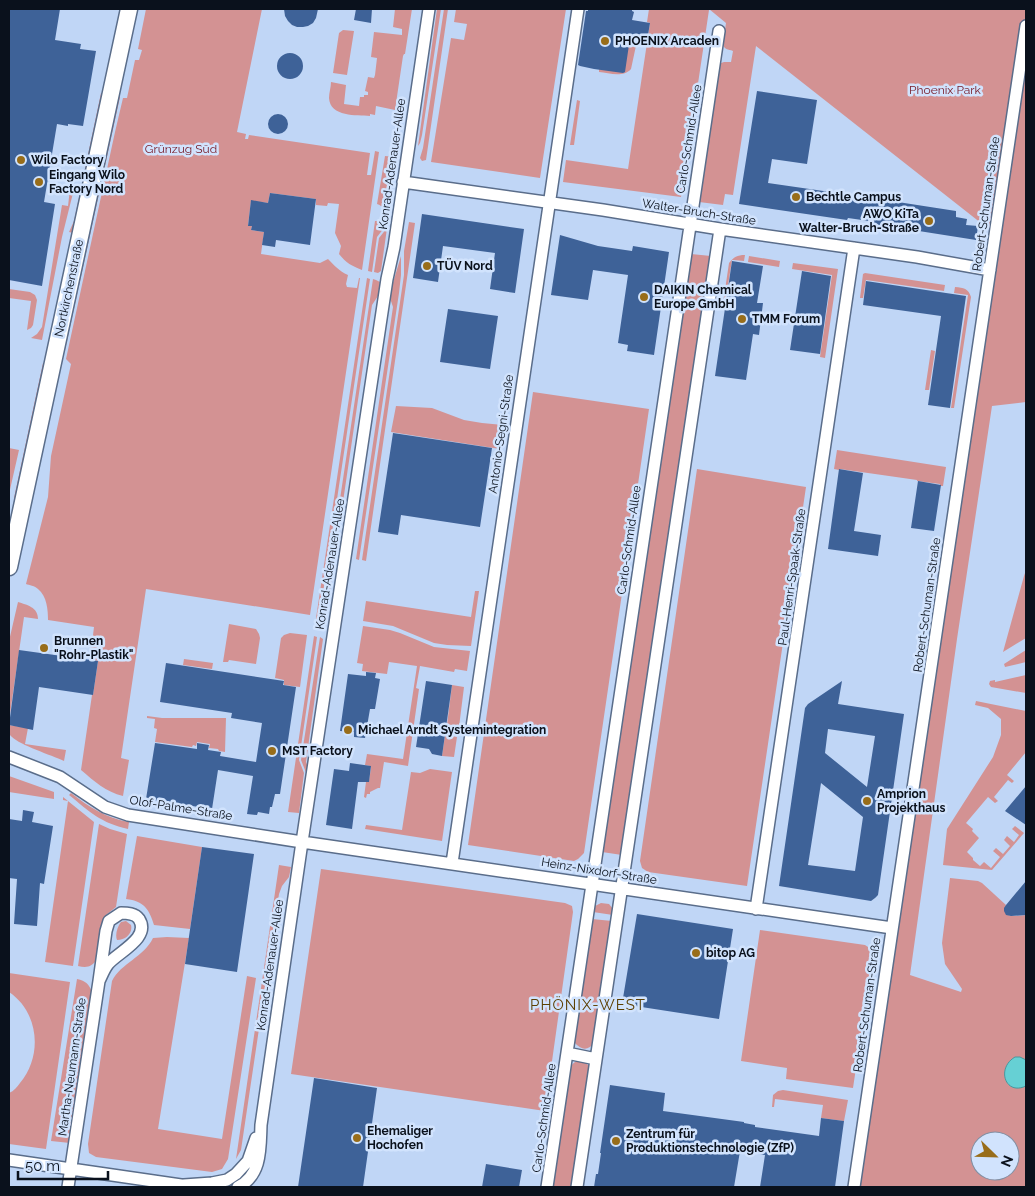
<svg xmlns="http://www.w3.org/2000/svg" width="1035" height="1196" font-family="Raleway,sans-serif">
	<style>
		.green { fill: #d39293; fill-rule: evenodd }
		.water { fill: #66d0d4; stroke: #4a979d }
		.building { fill: #3e6298; fill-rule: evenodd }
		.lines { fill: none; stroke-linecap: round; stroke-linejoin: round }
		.minor-casing { stroke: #5a6d8a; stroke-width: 14 }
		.secondary-casing { stroke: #5a6d8a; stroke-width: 19 }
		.minor { stroke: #fff; stroke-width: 11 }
		.secondary { stroke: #fff; stroke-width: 16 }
		.poi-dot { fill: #986d1a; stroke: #d1e3fd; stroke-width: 2 }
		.labels { text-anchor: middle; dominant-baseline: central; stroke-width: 5; stroke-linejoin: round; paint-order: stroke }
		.poi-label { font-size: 12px; font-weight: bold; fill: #0a111c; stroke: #d1e3fd; text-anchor: start }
		.park-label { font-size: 12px; fill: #751724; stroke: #d1e3fd }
		.street-label { font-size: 12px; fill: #0a111c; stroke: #d1e3fd }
		.quarter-label { font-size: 15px; letter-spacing: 1px; fill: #5c3f02; stroke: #d1e3fd }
	</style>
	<rect width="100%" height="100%" fill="#c0d6f6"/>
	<path class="green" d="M146,9H262L237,132L246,134L245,139H248L249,135L370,153L367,175H371L375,151L379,152L362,270C352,266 346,263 339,254L341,246L335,233L339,204L328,203L327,206L316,205V199L270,193L268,203L251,201L248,225L252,226L251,230L264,232L261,254L320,263L328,259C334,265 339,271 348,275L346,284L347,287L357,288L359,278H360L310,615L146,589L121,758L129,760L123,796C106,792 94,781 81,770L92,695H93L98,661L90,659L94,627L48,620C48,610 47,596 38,589C35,586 29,585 26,584L48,497L51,456L71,364L66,359L115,132L123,98H127L135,60H139L142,50L138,49Z
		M395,9H412L405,54H404L403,56L395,110L376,106L375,115L370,114V116C357,115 330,117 329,98C329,93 331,87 331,82L346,85L344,104L359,106L360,97H364V95H368V92L365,91L368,77L374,78L375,75L377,58L371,57L374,32L402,35V29L393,27Z
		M437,9H441L422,135L420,143L418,146Z
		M444,9H448L426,160L422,161L420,158L423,148Z
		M456,9H566L540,178L431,162L451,38L464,40L467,24L454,22Z
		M649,9H707L709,10L681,197L563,182L566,160L628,169L650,23L647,22Z
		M709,9H1026V402L992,406L957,639L910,975L961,992L962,989L945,964L942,943L950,878L978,881L982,883L1006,905C1000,919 1018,916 1026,915V1187H859L1000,238L756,46L733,195L725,194L723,205L699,202L719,67L721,63L724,62H731L733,51C728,49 724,50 723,44L726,23ZM980,1141H1010V1171H980Z
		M343,30L354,31L347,75L333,73L339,33Z
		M629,40L637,41L631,69C623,78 609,73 599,72V69Z
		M101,93L104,94L73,233L69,232L74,221Z
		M117,97H120L65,350L62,351Z
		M577,100L580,101L574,145H570Z
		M385,156L395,157L387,209C382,208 381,205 377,204Z
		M70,189H74L62,237L42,340L31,338L37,334L42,327L62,205L68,206Z
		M382,218L386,219L384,228L377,237L372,272L368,271L375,221H378Z
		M409,222L415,223L366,561L362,560L404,275V251Z
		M387,228L381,271L378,273L374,272L379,238Z
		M691,254L711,256L622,855L602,852Z
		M745,255L744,261L733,260H732L724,310H722L729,263C734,257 737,255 745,255Z
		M401,256V275L399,293L359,560L356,559L393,307L390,298L392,286Z
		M749,256L780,261L779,267L748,262Z
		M793,263L838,269L825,358L820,357L832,275L792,269Z
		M865,273L945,285L944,291L866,280L863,298H860L863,274Z
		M367,278L370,279L318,626L315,625Z
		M373,279L376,280L380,282L378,296L372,305L325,624L321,626Z
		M955,287C964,288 968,288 971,297L954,408H951L968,295L954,293Z
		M9,289L30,292L35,295L37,300L33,325L31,328L27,330L31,301L9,298Z
		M931,350L935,351L929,390H925Z
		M43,363H46L17,498H14Z
		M533,392L649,409L584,853L578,859L574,861L468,845Z
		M396,406L432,408L464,420L482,423L503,425L500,449L391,432Z
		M9,448L19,450L9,494Z
		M837,450L946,467L943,486H940V484L917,481V480L840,469L839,470L834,469Z
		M697,469L806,487L747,886L648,872L642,868L640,861Z
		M1026,570V638L1003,652L1024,576Z
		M475,591H479L471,646L447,645L434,643L393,626L363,621L366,601L471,617Z
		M18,602C27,605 38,607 38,619L24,617L9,721V641Z
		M229,624L256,629L259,634L260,638L256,664L229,660L228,662H223Z
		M363,626L390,630L400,633L434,647L470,651L467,671L455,669L454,672L420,666L416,688L419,689L408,766L384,762L380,788H378L370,792V794H367L366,798L364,797L366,782L369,781L371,768L370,766L365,765L367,754L403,759L417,666L389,662L387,674L362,671L363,664L357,663Z
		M290,633L307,635L300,687L284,685V680L275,678L281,638L284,635Z
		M314,636L317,637L299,760L304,773L299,813L288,812Z
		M320,637L323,639L306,762L308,767L307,775L301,760Z
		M1026,650V662L1005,667L1004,664Z
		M184,659L213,663L212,669L183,665Z
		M1026,675V693L991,687L989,684L990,681L995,680V682Z
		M452,685L464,687L459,727L447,725Z
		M976,701L1026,711V752L1007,775L1014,781L1012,783L1008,780L994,797L998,801L995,803L988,797L966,823L973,829L972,831L979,838L967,852L973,858V860L980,866L984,862L991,868L1000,857L993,851L996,848L1003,854L1010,846L1004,840L1007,836L1014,842L1019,835L1012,829L1015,826L1024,833L992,870L943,865L947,829L993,757L1001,735V719L988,708L975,705Z
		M147,716L162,718H226L225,752L219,751L218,749L209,748L210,744L197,742L196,746L193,745L192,747L155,742L157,729L154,728L155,719L147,718Z
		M9,725L28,728L25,744L66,750L64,761C51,755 20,745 12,737C8,734 9,730 9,725Z
		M445,735L457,737L454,757L442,756Z
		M430,769L452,772L442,841L365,829L366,825L402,830L411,772L420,773Z
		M9,776L54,792V799L9,792Z
		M71,793C89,807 106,818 129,822L128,829C101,823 90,812 69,795Z
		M63,797L94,822L73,966L45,962L68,801L63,800Z
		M99,824L110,829L127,834L116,907L106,915L103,921L97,959C92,967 87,968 78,966Z
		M137,836L202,847L190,929L154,925C149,909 144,901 126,899Z
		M279,865L291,867L289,877L282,886L279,894L241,1150L236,1159Z
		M321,869L565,903L572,906L573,912L545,1111L291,1074Z
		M601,903L609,904L613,909V915L593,912L595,906Z
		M592,919L612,921L595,1042C588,1051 582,1051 574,1042Z
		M126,921L131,925C133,933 126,940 117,940C115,935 117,927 121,922Z
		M760,930L865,945L871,949L873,955L853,1088L786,1079L787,1068L741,1061Z
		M167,937L189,938L158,1129L222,1139L247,976L256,978L228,1159L222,1169L212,1172L96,1157L89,1153L88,1144L112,981C121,963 144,957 153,938Z
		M9,973L70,982L46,1149L9,1144V1093C14,1091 17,1087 20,1083C43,1056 39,1012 9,992Z
		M77,979C86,981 89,984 92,992L70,1143L51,1141Z
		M581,1060L588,1065L590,1070L573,1187H553L570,1068C573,1063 575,1061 581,1060Z
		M783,1090L848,1100L844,1121L821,1118L823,1105L775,1099L774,1107H772L773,1095L778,1091Z"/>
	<path class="water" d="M1015,1057H1020L1026,1060V1086C1005,1096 996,1068 1015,1057Z"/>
	<path class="building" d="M9,9H60L55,40L81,44L80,49L96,51L83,126L68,124V126L57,124L44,202L55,204L42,286L9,280Z
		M284,9H318L316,18L313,23L308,26L303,27H297L292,25L288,21L285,16Z
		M356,9H372L371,23L354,20Z
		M588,9H632V11L634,12L632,20L650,23L647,41L630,38L625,72L623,73L594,69L580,66L578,65L586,11H588Z
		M277 66a13 13 0 1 1 26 0a13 13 0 1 1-26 0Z
		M757,91L817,100L807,164L772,159L768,183L851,195L850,198L871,201L872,198L956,211V217L967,219L966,225L978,226L976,240L868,223L869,221L848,218L847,220L739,204Z
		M268 124a10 10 0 1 1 20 0a10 10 0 1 1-20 0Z
		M270,193L316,199L310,245L276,240L275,247L262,245L264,232L251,230L252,226H248L251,200L268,203Z
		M422,214L524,229L515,293L490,289L495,253L443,246L438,282L413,278Z
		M560,235L598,246L632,251L633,246L669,252L654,355L627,351L628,345L618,343L628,275L593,270L588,300L551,295Z
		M732,261L763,266L757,303H763L759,335L753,334L746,380L715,376Z
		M802,271L831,276L820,354L790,350Z
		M866,281L966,296L950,408L928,405L941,316L863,305Z
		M448,309L498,316L490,369L440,362Z
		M393,433L492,448L480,527L401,515L398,535L378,532Z
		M839,469L863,473L854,531L881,535L878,556L828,549Z
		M918,481L941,485L934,531L911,528Z
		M19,650L98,661L93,695L39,687L33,730L9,725Z
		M166,663L284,681L283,685L296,687L280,794H275L272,807H270L269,814L258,812L257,815L247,814L253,776L218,770L212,809L146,799L155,743L197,749V743L209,745L208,750L221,752L220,756L256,762L262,723L231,718L232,713L160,702Z
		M366,672L376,673L375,678L380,679L375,709H370L365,738L354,737V732L340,731L348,674L366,676Z
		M426,681L452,685L442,756L432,754L429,749L416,747Z
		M842,681L838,704L904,714L878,895L875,898L871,901L779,886L805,708L808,704ZM828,729L875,736L867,787L825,753ZM821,783L863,817L855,871L808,865Z
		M350,763L371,766L369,782H358L352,829L326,825L334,769L349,771Z
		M1026,786V825L1005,811Z
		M23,810L34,812L32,822L53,826L44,884L40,883L37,926L14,924L17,879L9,878V819L22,821Z
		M202,847L254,854L237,972L185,964Z
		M1026,881V915L1011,916L1006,915L1004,911V908L1006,905Z
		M637,914L733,929L719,1019L622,1004Z
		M314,1078L377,1088L363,1187H298Z
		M610,1085L665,1093L663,1111L744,1122V1123L755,1125V1127L819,1136L821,1118L844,1121L835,1187H760L765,1155L740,1151L734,1187H594L596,1174H598L601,1153H600Z
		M486,1164L522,1170L519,1187H482Z"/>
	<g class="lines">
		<g class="minor-casing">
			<path id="minor" d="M403,182L603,210L720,229L917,257L990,270
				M9,757L60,777L105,807L128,815L302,842L892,928
				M452,863L578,9
				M756,909L854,248
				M121,913C127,913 135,913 139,919C151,938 118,952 108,964C104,969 102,975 99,981L106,931L109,921Z
				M567,1053L596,1059
				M9,1160L181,1185L190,1187
				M184,1185L212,1183L227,1180L236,1174L248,1161L256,1138
				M68,1187L99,981
				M238,1187C262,1175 260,1148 261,1125L302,842L387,279L394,247L429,9
				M547,1187L719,31
				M577,1187L720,229
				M854,1187L1026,26"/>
		</g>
		<g class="secondary-casing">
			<path id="secondary" d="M9,567L129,9"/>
		</g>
		<use href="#minor" class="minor"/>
		<use href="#secondary" class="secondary"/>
	</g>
	<g class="poi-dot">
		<circle cx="605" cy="41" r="5"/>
		<circle cx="21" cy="160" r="5"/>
		<circle cx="39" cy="182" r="5"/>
		<circle cx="796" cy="197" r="5"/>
		<circle cx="929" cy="221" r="5"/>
		<circle cx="427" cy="266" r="5"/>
		<circle cx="644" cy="297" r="5"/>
		<circle cx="742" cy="319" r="5"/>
		<circle cx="44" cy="648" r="5"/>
		<circle cx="348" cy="730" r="5"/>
		<circle cx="272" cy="751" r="5"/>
		<circle cx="867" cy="801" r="5"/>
		<circle cx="696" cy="953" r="5"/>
		<circle cx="357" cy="1138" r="5"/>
		<circle cx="616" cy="1141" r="5"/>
	</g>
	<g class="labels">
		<g class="poi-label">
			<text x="615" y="41">PHOENIX Arcaden</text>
			<text x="31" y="160">Wilo Factory</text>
			<text x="49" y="175">Eingang Wilo<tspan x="49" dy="14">Factory Nord</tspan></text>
			<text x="806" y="197">Bechtle Campus</text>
			<text x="919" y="214" text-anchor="end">AWO KiTa<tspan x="919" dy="14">Walter-Bruch-Straße</tspan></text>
			<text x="437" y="266">TÜV Nord</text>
			<text x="654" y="290">DAIKIN Chemical<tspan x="654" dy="14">Europe GmbH</tspan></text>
			<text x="752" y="319">TMM Forum</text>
			<text x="54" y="641">Brunnen<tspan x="54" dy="14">"Rohr-Plastik"</tspan></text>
			<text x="358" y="730">Michael Arndt Systemintegration</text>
			<text x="282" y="751">MST Factory</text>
			<text x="877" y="794">Amprion<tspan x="877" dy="14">Projekthaus</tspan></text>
			<text x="706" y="953">bitop AG</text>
			<text x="367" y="1131">Ehemaliger<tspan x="367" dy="14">Hochofen</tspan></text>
			<text x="626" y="1134">Zentrum für<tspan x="626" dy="14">Produktionstechnologie (ZfP)</tspan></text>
		</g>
		<g class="park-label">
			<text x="945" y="90">Phoenix Park</text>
			<text x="181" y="149">Grünzug Süd</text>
		</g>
		<g class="street-label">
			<text transform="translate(689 139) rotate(-81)">Carlo-Schmid-Allee</text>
			<text transform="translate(392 164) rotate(-82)">Konrad-Adenauer-Allee</text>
			<text transform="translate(986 204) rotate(-82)">Robert-Schuman-Straße</text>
			<text transform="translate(699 212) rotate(9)">Walter-Bruch-Straße</text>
			<text transform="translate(69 288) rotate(-78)">Nortkirchenstraße</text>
			<text transform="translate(501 434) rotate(-82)">Antonio-Segni-Straße</text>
			<text transform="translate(629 540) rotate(-82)">Carlo-Schmid-Allee</text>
			<text transform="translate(330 564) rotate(-81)">Konrad-Adenauer-Allee</text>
			<text transform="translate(792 577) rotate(-82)">Paul-Henri-Spaak-Straße</text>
			<text transform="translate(927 605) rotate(-82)">Robert-Schuman-Straße</text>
			<text transform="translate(181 808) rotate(9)">Olof-Palme-Straße</text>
			<text transform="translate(599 871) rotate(9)">Heinz-Nixdorf-Straße</text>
			<text transform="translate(270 965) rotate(-82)">Konrad-Adenauer-Allee</text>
			<text transform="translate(867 1005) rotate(-82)">Robert-Schuman-Straße</text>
			<text transform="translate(72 1067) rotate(-82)">Martha-Neumann-Straße</text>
			<text transform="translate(544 1118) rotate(-82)">Carlo-Schmid-Allee</text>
		</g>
		<g class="quarter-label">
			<text x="588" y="1005">PHÖNIX-WEST</text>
		</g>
	</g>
	<rect width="1035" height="1196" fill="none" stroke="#0a111c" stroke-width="20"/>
	<g transform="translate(995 1156) rotate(113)"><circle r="24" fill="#d1e3fd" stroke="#818fa3"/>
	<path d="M0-4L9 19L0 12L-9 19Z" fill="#986d1a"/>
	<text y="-8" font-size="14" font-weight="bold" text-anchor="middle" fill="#0a111c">N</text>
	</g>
	<path d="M18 1171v8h90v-8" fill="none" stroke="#0a111c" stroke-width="2.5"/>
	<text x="25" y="1171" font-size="15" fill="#0a111c" stroke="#d1e3fd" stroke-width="4" paint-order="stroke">50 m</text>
</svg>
